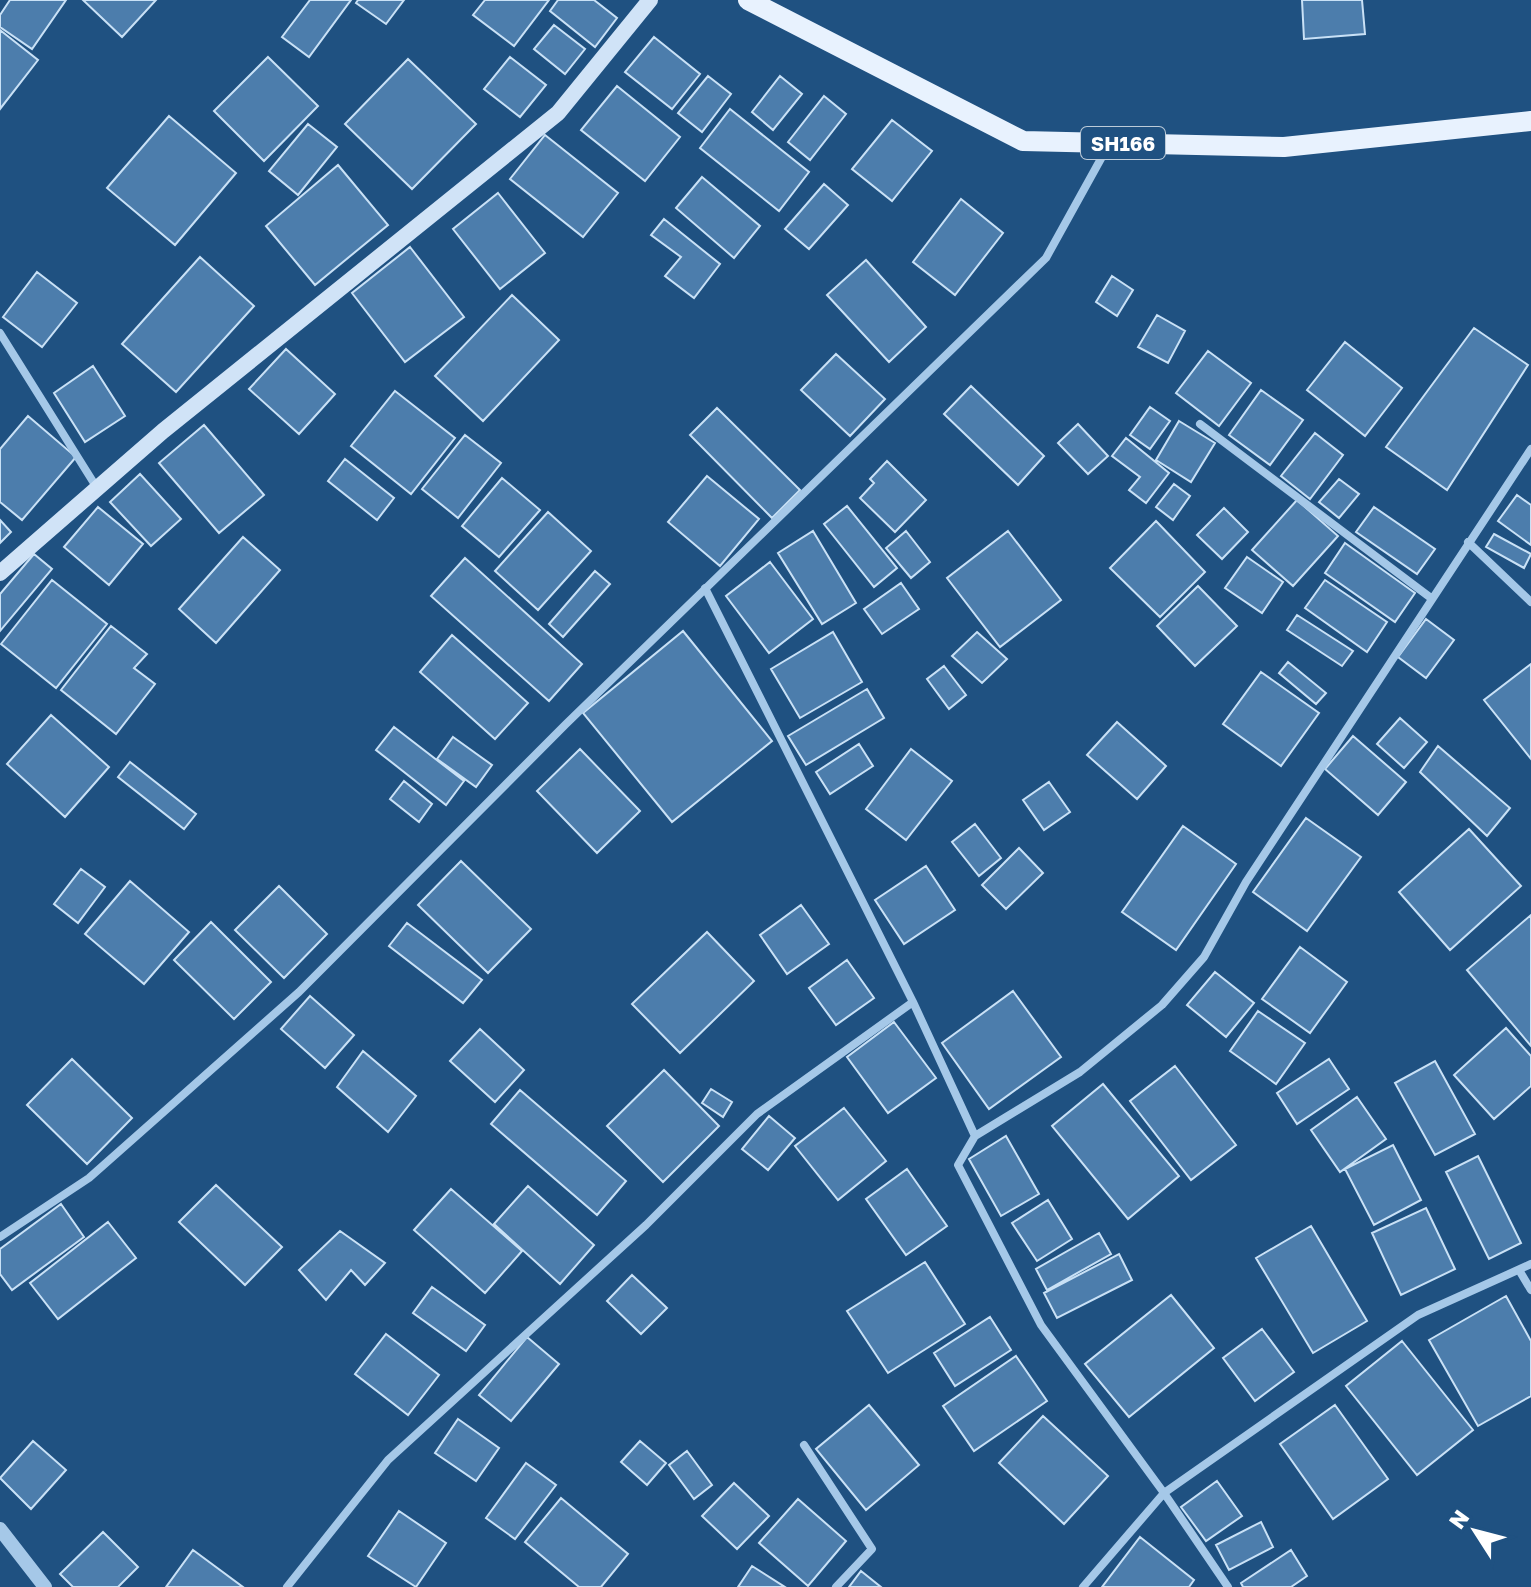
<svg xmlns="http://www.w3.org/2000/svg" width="1531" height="1587" font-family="'Golos Text',sans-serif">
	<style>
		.building { fill: #4c7dac; stroke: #c9e1f6; stroke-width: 2 }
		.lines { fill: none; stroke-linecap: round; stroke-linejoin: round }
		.minor { stroke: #a5c8e8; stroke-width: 8 }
		.tertiary { stroke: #a5c8e8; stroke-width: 14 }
		.secondary { stroke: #d0e3f7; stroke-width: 16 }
		.primary { stroke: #e8f2fe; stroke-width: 20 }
		.labels { text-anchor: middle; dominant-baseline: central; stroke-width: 6; stroke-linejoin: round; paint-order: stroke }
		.shield { fill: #1f5181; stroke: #bccbd9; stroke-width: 2 }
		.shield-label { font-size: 20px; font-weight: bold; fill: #fff }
	</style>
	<rect width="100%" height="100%" fill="#1f5181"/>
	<path class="building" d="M10,0H66L32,49L0,27V15Z
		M83,0H156L122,37Z
		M310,0H351L309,57L282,37Z
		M358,0H404L386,24L356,3Z
		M485,0H549L514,46L473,15Z
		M558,0H594L617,18L595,47L550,11Z
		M1302,0H1362L1365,34L1304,39Z
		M554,25L585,49L565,74L534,49Z
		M0,30L38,60L0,109Z
		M654,37L700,74L672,109L625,72Z
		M268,57L318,106L264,161L214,111Z
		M510,57L546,85L520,117L484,89Z
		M408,59L476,124L412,189L345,124Z
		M708,76L731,94L702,132L678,113Z
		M780,76L802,94L773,130L752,112Z
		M617,86L680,137L645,181L581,130Z
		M824,96L846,114L810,160L788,142Z
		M730,109L809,172L779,211L700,148Z
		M169,116L236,173L175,245L107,188Z
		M892,120L932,151L892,201L852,169Z
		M308,124L337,147L298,195L269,171Z
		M545,135L618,193L583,237L510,179Z
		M338,165L388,225L315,285L266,226Z
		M702,177L760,226L734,258L676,208Z
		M824,184L848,205L809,249L785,229Z
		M498,193L545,253L500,289L453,229Z
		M961,199L1003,233L955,295L913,262Z
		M664,219L720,264L694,298L665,276L681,257L651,235Z
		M410,247L464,317L405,362L352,293Z
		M200,257L254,306L176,392L122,344Z
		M866,260L926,327L889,362L827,295Z
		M37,272L77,303L42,347L3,317Z
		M1112,276L1133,290L1117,316L1096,302Z
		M512,295L559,340L483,421L435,376Z
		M1157,315L1185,331L1168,363L1138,347Z
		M1474,328L1528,365L1447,490L1386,447Z
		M1345,342L1402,388L1365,436L1307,390Z
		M286,349L335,394L299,434L249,389Z
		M1208,351L1251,383L1219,426L1176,393Z
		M836,354L885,399L850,436L801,390Z
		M93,366L125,416L85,442L54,393Z
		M971,386L1044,456L1018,485L944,414Z
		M1261,390L1303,420L1270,465L1229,435Z
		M395,391L455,438L411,494L351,446Z
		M1150,407L1170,421L1150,449L1130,435Z
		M717,408L800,490L772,518L690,435Z
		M28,416L76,457L22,520L0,502V449Z
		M1179,421L1215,443L1191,482L1156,460Z
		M1078,424L1108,456L1088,474L1058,443Z
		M204,425L264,495L219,533L159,463Z
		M1315,433L1343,455L1310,499L1281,476Z
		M465,435L501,463L458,518L422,489Z
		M1126,438L1169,473L1146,503L1129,490L1140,477L1112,456Z
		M345,459L394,498L377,520L328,481Z
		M887,461L926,500L895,532L860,498L874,483L870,479Z
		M140,474L181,519L151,546L110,502Z
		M707,476L759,519L720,566L668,522Z
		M502,478L540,510L499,557L462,526Z
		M1339,479L1359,494L1339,518L1319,502Z
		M1174,484L1190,496L1173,520L1156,507Z
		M1517,495L1531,505V545L1498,521Z
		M1297,500L1338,536L1293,586L1252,550Z
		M847,506L897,568L874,587L824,524Z
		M98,507L143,544L109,585L64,547Z
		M1374,507L1435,549L1417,574L1356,532Z
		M1224,508L1248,532L1222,559L1197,535Z
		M548,512L591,551L538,610L495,571Z
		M0,520L11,532L0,543Z
		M1156,521L1205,572L1160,617L1110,568Z
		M813,531L856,603L822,624L778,553Z
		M906,531L930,562L911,578L886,548Z
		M1008,531L1061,600L1000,647L947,578Z
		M1494,534L1531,554L1524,568L1486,547Z
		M243,537L280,570L216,643L179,609Z
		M1345,543L1415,593L1395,622L1325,573Z
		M34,554L52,569L0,631V594Z
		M1247,557L1283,582L1262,613L1225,588Z
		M465,558L582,664L549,701L431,596Z
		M770,562L813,619L769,653L726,596Z
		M595,571L610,584L563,637L549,624Z
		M52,580L107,624L56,688L1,644Z
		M1325,580L1387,622L1367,652L1305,608Z
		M901,583L919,609L882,634L864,609Z
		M1198,586L1237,626L1195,666L1157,626Z
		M1297,615L1353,651L1342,666L1287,630Z
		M1426,619L1454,640L1426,678L1398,657Z
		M111,626L147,654L134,668L155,684L116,734L61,690Z
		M683,631L772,741L672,822L583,713Z
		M833,632L862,682L800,718L771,669Z
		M977,632L1007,659L982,683L952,656Z
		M452,635L528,703L495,739L420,672Z
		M1288,662L1326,693L1316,704L1279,673Z
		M1531,664V759L1484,700Z
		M944,666L966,695L949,709L927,679Z
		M1261,672L1319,713L1281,766L1223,724Z
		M867,689L884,718L806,765L788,736Z
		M51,715L109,767L65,817L7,764Z
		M1400,718L1427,742L1404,768L1377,744Z
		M1117,722L1166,766L1137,799L1087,755Z
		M394,727L464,781L446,805L376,750Z
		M1353,736L1406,782L1378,815L1325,769Z
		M453,737L492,765L476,787L437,759Z
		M859,744L873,766L830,794L816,772Z
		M1438,746L1510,808L1487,836L1420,772Z
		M580,749L640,811L597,853L537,791Z
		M911,749L952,781L906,840L866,809Z
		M130,762L196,814L184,829L118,777Z
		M404,781L432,804L419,822L390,799Z
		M1049,782L1070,812L1044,830L1023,800Z
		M1306,818L1361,857L1307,931L1253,892Z
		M975,824L1001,858L979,876L952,842Z
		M1183,826L1236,864L1176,950L1122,912Z
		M1469,829L1521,886L1450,950L1399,892Z
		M1019,848L1043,873L1006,909L982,885Z
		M461,861L531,929L488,973L418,905Z
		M926,866L955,910L904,944L875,900Z
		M81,869L105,887L78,923L54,904Z
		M130,881L189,932L144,984L85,934Z
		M279,886L327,934L284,978L235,930Z
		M801,905L829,944L787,974L760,935Z
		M1531,915V1046L1467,970Z
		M211,922L271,982L234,1019L174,960Z
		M407,923L482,980L463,1003L389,946Z
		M707,932L754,981L680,1053L632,1004Z
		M1300,947L1347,982L1310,1033L1262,999Z
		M847,960L874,998L836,1025L809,988Z
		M1215,972L1254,1003L1226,1037L1187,1005Z
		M1013,991L1061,1057L989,1109L942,1043Z
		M310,996L354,1035L325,1068L281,1029Z
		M1258,1011L1305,1043L1276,1084L1230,1051Z
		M894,1022L936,1078L888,1113L847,1057Z
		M1506,1028L1531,1056V1086L1494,1119L1454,1075Z
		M480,1029L524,1070L495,1102L450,1061Z
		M363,1051L416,1096L388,1132L337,1087Z
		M72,1059L132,1118L87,1164L27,1105Z
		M1329,1059L1349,1089L1297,1124L1277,1093Z
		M1435,1061L1475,1134L1435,1155L1395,1083Z
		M1175,1066L1236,1145L1191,1180L1130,1101Z
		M664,1070L719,1126L663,1182L607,1126Z
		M1103,1084L1179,1176L1128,1219L1052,1126Z
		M711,1089L732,1102L723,1117L702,1103Z
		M520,1090L626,1181L597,1215L491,1124Z
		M1357,1097L1386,1139L1340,1172L1311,1130Z
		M844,1108L886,1161L838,1200L795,1146Z
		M769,1116L795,1138L768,1170L742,1149Z
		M1006,1136L1039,1194L1001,1216L969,1159Z
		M1393,1145L1421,1200L1374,1225L1345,1169Z
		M1478,1156L1521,1243L1489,1259L1446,1172Z
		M907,1169L947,1226L906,1255L866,1199Z
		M216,1185L282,1247L245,1285L179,1222Z
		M528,1186L594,1245L560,1284L494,1224Z
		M451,1189L522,1251L485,1293L414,1230Z
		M1048,1200L1072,1239L1037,1261L1012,1223Z
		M61,1204L84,1237L12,1290L0,1274V1249Z
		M1426,1208L1455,1269L1401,1295L1372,1233Z
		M108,1222L136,1258L58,1319L30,1283Z
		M1311,1226L1367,1321L1313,1353L1256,1258Z
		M340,1231L385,1263L365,1285L351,1270L326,1300L299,1270Z
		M1099,1233L1111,1254L1047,1290L1036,1269Z
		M1119,1254L1132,1280L1057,1318L1044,1293Z
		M925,1262L965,1324L888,1373L847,1311Z
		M632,1275L667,1308L641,1334L607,1301Z
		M432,1287L485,1325L466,1351L413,1313Z
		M1171,1295L1214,1348L1129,1417L1085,1364Z
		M1506,1296L1531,1341V1396L1478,1426L1429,1340Z
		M990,1317L1011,1350L955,1386L934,1353Z
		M1262,1329L1294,1372L1255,1401L1223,1358Z
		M386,1334L439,1375L408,1415L355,1374Z
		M527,1337L559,1364L511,1421L479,1395Z
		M1402,1341L1473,1430L1417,1475L1346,1386Z
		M1016,1356L1047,1401L974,1451L943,1406Z
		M869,1405L919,1465L866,1510L816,1449Z
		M1335,1405L1388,1479L1333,1519L1280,1444Z
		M1043,1416L1108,1476L1064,1524L999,1463Z
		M458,1419L499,1448L476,1481L435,1453Z
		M33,1441L66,1470L31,1509L0,1478Z
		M640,1441L666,1463L647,1485L621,1462Z
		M687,1451L712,1485L694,1499L669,1465Z
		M526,1463L556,1485L515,1539L486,1518Z
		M1217,1481L1242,1516L1206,1541L1181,1507Z
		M734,1483L769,1516L737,1549L702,1516Z
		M561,1498L628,1554L601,1587H579L525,1542Z
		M798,1499L846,1541L808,1586L759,1543Z
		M399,1511L446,1543L416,1587L368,1556Z
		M1261,1522L1273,1547L1229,1570L1216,1545Z
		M103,1532L138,1567L118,1587H73L60,1574Z
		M1140,1537L1194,1580L1189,1587H1102Z
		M193,1550L243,1587H166Z
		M1291,1550L1307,1576L1291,1587H1243L1241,1583Z
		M752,1566L785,1587H738Z
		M861,1571L881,1587H849Z"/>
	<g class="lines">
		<path class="minor" d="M0,333L97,488
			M1200,424L1431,598
			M1468,542L1531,602
			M705,588L913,1002L975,1136L958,1165L1041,1325L1164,1493L1228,1587
			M975,1136L1080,1072L1162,1005L1204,957L1246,882L1531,449
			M0,1237L89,1178L299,992L566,724L1046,258L1108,146
			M1519,1270L1531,1290
			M804,1445L872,1549L836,1587
			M287,1587L388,1460L646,1225L757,1114L913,1002
			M1083,1587L1164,1493L1418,1315L1531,1264"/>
		<path class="tertiary" d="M0,1529L45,1587"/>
		<path class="secondary" d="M0,573L163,431L558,113L650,0"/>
		<path class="primary" d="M748,0L1023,141L1284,147L1531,121"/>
	</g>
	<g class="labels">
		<rect class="shield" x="1081" y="127" width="84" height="32" rx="6"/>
		<g class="shield-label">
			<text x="1123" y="143">SH166</text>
		</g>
	</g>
	<g transform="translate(1475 1531) rotate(306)" stroke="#1f5181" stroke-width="6" paint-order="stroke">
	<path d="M0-6L14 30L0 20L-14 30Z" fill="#ffffff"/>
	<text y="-12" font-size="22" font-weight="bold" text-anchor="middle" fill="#ffffff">N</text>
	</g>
</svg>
